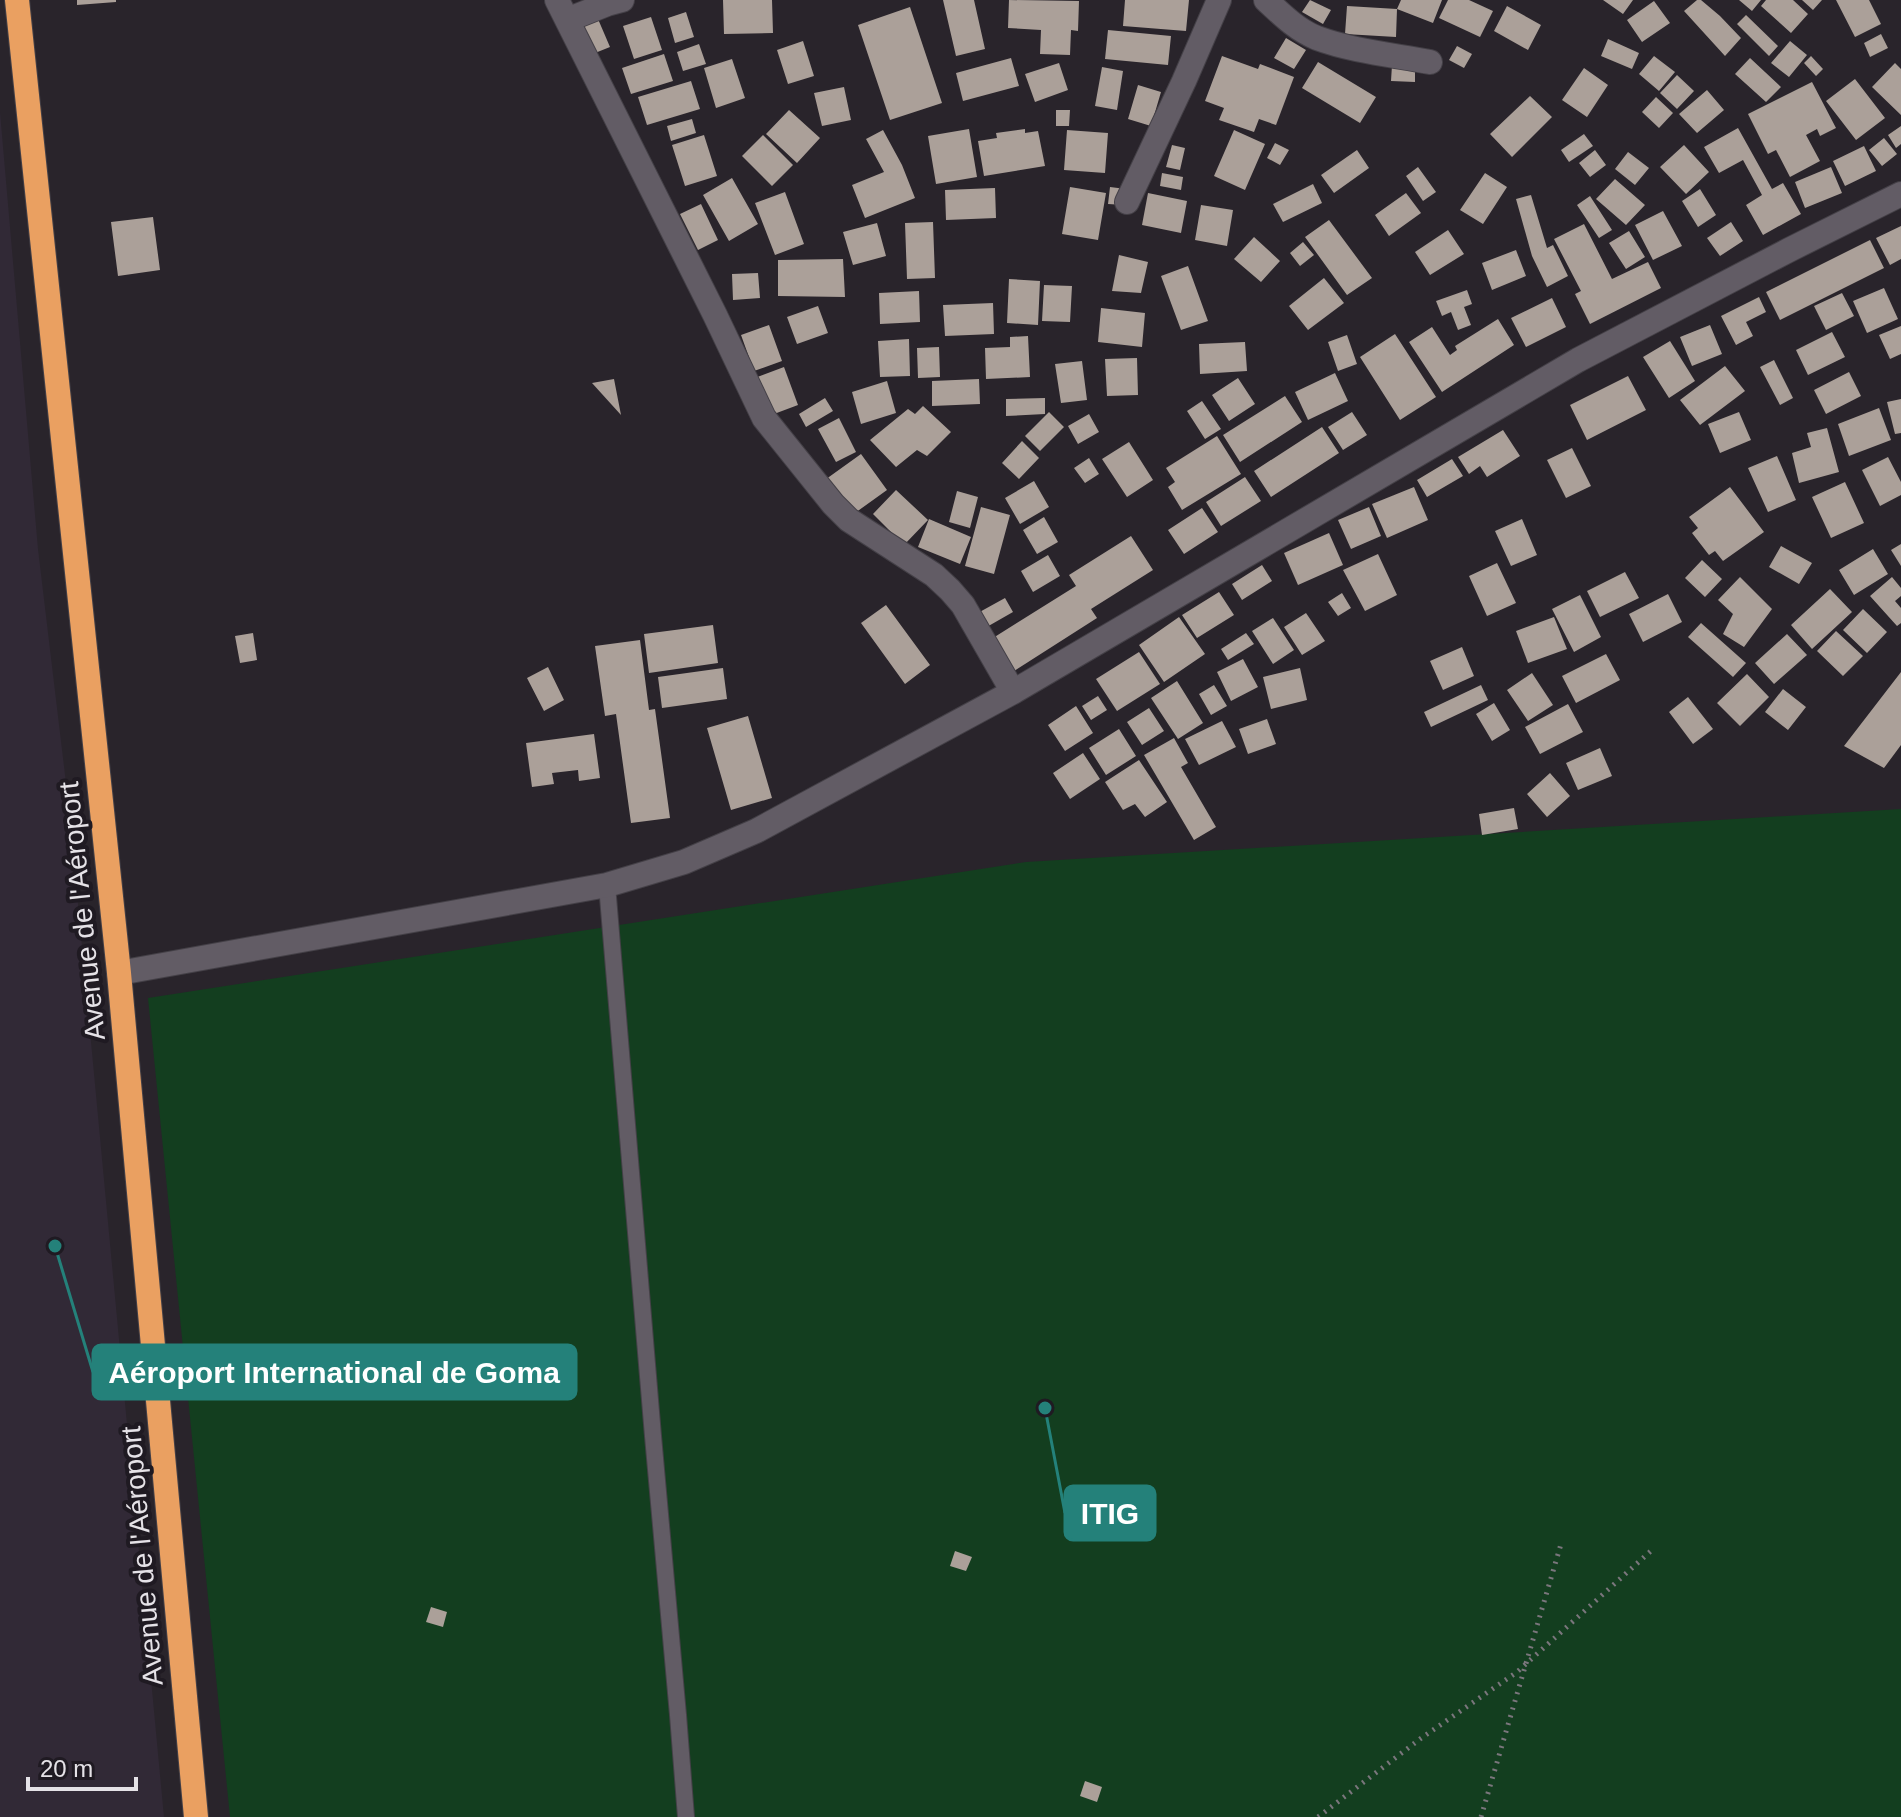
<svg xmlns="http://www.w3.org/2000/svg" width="1901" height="1817" font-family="Arial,sans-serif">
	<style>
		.built { fill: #312936 }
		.green { fill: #133e1f }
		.building { fill: #aba099 }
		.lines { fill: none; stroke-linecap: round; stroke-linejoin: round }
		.lane-casing { stroke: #444047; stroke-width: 18 }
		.street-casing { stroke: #444047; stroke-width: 26 }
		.highway-casing { stroke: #444047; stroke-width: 26 }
		.path { stroke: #7a767c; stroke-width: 5; stroke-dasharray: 2 6; stroke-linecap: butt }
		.lane { stroke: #625c65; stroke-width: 16 }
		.street { stroke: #625c65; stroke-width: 24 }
		.highway { stroke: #eaa061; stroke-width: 24 }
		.labels { text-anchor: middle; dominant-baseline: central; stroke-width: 8; stroke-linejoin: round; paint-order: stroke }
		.street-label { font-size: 28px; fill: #e5e2e7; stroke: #1f1a22 }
		.leader { fill: none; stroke: #24817a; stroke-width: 3 }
		.callout-dot { fill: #24817a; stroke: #1f1a22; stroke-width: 3 }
		.callout { fill: #24817a; stroke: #24817a; stroke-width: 3 }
		.callout-label { font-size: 30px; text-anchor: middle; font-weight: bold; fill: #fff }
	</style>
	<rect width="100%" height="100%" fill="#29242b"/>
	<path class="built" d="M0,112L38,549L69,808L164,1817H0Z"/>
	<path class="green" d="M1901,809V1817H230L148,998L1026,862Z"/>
	<path class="building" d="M77,0H116V2L77,5Z
		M723,0H772L773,33L724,34Z
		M943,0H974L985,49L956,56Z
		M1009,0L1079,1L1078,31L1071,30L1070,55L1040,54L1041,30L1008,28Z
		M1125,0H1189L1186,31L1123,26Z
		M1310,0L1331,10L1323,24L1302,12Z
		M1401,0H1442L1433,23L1397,9Z
		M1448,0H1469L1493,11L1480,37L1439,18Z
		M1603,0H1633L1623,14Z
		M1697,0H1701L1720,16L1741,38L1725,56L1684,11Z
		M1739,0H1761L1752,11Z
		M1766,0H1793L1808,14L1791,33L1761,6Z
		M1802,0H1822L1813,10Z
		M1836,0H1869L1881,24L1855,37Z
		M1654,1L1670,23L1642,42L1627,20Z
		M1347,6L1397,9L1396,37L1345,34Z
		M1507,6L1541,25L1528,50L1494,31Z
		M910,7L942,103L890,120L858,25Z
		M595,12L610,47L595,53L580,18Z
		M686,12L694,37L675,43L668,18Z
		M1746,15L1778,46L1769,56L1737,24Z
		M651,17L662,50L634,59L623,26Z
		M1108,30L1171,36L1168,65L1105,59Z
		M1881,34L1888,48L1870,57L1864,43Z
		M1286,38L1306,50L1294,69L1274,58Z
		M1608,39L1639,53L1632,69L1601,56Z
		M803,41L814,76L788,84L777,50Z
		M1790,41L1807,55L1789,77L1771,63Z
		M699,44L706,64L683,71L677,52Z
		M1457,46L1472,54L1464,68L1449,60Z
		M664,54L673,81L631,94L622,68Z
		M1222,56L1258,69L1260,64L1294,77L1276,125L1259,119L1254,132L1219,120L1224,108L1205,101Z
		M1654,56L1675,72L1659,91L1639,74Z
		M1811,56L1823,69L1816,76L1804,63Z
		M1011,58L1019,86L963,101L956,73Z
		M1750,58L1781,87L1766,102L1735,74Z
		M732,59L745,98L716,108L704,68Z
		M1318,62L1376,97L1360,123L1302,88Z
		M1059,63L1068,90L1035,102L1025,74Z
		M1895,63L1901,69V115L1872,87Z
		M1392,65L1415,66V82L1391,81Z
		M1102,67L1123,71L1117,110L1095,106Z
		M1584,68L1608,85L1587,117L1562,100Z
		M1677,75L1694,91L1677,109L1660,93Z
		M1855,79L1885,118L1856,140L1826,101Z
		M691,81L700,109L647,125L638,97Z
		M1812,82L1836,128L1820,136L1817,129L1806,135L1820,161L1790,177L1776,150L1768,154L1748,114Z
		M1138,85L1161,92L1151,126L1128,119Z
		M844,87L851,120L822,126L814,93Z
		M1707,90L1724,110L1697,133L1679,114Z
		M1530,96L1552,117L1512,157L1490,134Z
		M1656,97L1673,113L1659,128L1642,112Z
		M789,110L820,138L797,163L766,134Z
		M1056,110H1070L1069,126H1056Z
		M692,119L696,133L671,141L667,126Z
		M1901,126V144L1896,148L1888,135Z
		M1738,128L1772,189L1783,183L1801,214L1763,235L1746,205L1762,195L1743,160L1719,173L1704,147Z
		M969,129L977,177L936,184L928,136Z
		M1025,129V133L1038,131L1045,166L984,176L978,141L997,138L996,133Z
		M883,130L902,165L915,198L865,218L852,185L884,172L866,139Z
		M1067,130L1108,133L1105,173L1064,170Z
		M1234,130L1265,144L1245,190L1214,176Z
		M1584,134L1593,146L1569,162L1561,150Z
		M704,135L717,176L685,186L672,145Z
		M763,135L793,165L772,186L742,156Z
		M1884,138L1897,154L1882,166L1869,150Z
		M1275,143L1289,150L1280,165L1267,158Z
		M1172,145L1185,148L1180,170L1166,167Z
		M1684,145L1709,172L1686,194L1660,167Z
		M1864,146L1876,171L1845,186L1833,161Z
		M1357,150L1369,168L1334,193L1321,175Z
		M1595,150L1606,165L1590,177L1579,163Z
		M1628,152L1649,168L1635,185L1615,169Z
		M1418,167L1436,192L1423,201L1406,176Z
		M1831,167L1842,193L1805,208L1795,182Z
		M1162,173L1183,177L1181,190L1160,186Z
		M1485,173L1507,187L1483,224L1460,210Z
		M732,178L758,224L729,241L703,195Z
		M1615,179L1645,205L1626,225L1596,199Z
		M1313,184L1322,203L1283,222L1273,204Z
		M1070,187L1106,193L1098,240L1062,234Z
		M1110,187L1126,189L1124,205L1108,204Z
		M995,188L996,218L946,220L945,190Z
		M1700,189L1716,215L1698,227L1682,201Z
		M785,192L804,244L775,255L755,203Z
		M1148,193L1187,201L1181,233L1142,225Z
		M1406,193L1421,213L1389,236L1375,215Z
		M1531,195L1547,248L1553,245L1568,276L1547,287L1532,256L1516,199Z
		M1590,196L1612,230L1599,238L1577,205Z
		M701,204L718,240L698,250L680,214Z
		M1201,205L1233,210L1227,246L1195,240Z
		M1663,211L1682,246L1653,260L1635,225Z
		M153,217L160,270L118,276L111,222Z
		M1329,220L1372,278L1347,295L1305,237Z
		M933,222L935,278L907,279L905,223Z
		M1731,222L1743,241L1720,256L1707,238Z
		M877,223L886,256L853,265L843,232Z
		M1584,224L1612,279L1648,262L1661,288L1590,324L1575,294L1581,291L1554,239Z
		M1901,226V259L1890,265L1876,238Z
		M1448,230L1464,254L1430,275L1415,252Z
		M1629,231L1645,257L1626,269L1609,243Z
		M1254,237L1280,261L1261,282L1234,259Z
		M1870,240L1884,268L1780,320L1766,292Z
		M1303,242L1314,255L1300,266L1290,253Z
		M1516,250L1526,276L1492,290L1482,263Z
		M1119,255L1148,262L1141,293L1112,291Z
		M843,259L845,297L778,296V260Z
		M1188,266L1208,321L1181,330L1161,276Z
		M758,273L760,298L733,300L732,274Z
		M1324,278L1344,303L1308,330L1289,306Z
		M1009,279L1040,281L1038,325L1007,323Z
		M1044,285L1072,286L1070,322L1042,321Z
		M1884,288L1898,319L1867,333L1853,301Z
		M1467,290L1472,304L1464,307L1471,325L1458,330L1451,312L1442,316L1436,301Z
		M919,291L920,322L880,324L879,293Z
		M1842,293L1854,316L1826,330L1814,306Z
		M1759,297L1766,312L1746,322L1753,336L1736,345L1721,316Z
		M1552,298L1566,327L1526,347L1511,318Z
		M993,303L994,334L945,336L943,305Z
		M818,306L828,333L797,344L787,317Z
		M1101,308L1145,313L1142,347L1098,342Z
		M1498,319L1514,345L1442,392L1409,342L1432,327L1450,355L1457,350L1455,346Z
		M769,325L782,361L754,371L741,335Z
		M1710,325L1722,354L1692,366L1680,337Z
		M1901,326V354L1890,359L1879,335Z
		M1832,332L1845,357L1808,375L1796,350Z
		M1395,334L1436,397L1400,420L1360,357Z
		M1347,335L1357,364L1338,371L1328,342Z
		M1028,336L1030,377L986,379L985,348L1010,347V337Z
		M909,339L910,376L880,377L878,341Z
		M1670,341L1695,381L1669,398L1643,357Z
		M1245,342L1247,371L1200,374L1199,344Z
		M939,347L940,377L918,378L917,348Z
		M1137,358L1138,395L1107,396L1105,359Z
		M1774,360L1793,398L1780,405L1760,367Z
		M1082,361L1087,400L1061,403L1055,364Z
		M1725,366L1745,391L1700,425L1680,400Z
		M784,367L798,405L766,417L752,379Z
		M1849,372L1861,396L1826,414L1814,390Z
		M1335,373L1348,401L1308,420L1295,392Z
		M1628,376L1646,410L1587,440L1570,405Z
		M1238,378L1255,404L1229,421L1212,395Z
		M614,379L621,415L592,383Z
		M979,379L980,404L932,406V381Z
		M887,381L896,413L861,424L852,392Z
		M1285,396L1302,422L1240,462L1223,435Z
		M825,398L833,411L806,427L799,414Z
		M1045,398V414L1006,416V399Z
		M1901,399V433L1895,434L1887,402Z
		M1202,401L1221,429L1205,439L1187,411Z
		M923,406L951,432L927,456L917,450L896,467L870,440L908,409L915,414Z
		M1879,408L1891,440L1849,456L1838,424Z
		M1049,412L1064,427L1040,451L1025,436Z
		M1352,412L1367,435L1343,450L1328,427Z
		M1739,412L1751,440L1720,453L1708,424Z
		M1089,414L1099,432L1078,444L1068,426Z
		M839,418L856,452L836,462L818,429Z
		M1322,427L1339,453L1271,497L1254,471Z
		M1827,428L1839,472L1799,483L1792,453L1811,447L1807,433Z
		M1503,430L1520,456L1487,477L1480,466L1469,474L1458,457Z
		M1217,436L1241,474L1182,510L1168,487L1175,482L1166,468Z
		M1022,441L1039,458L1019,479L1002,463Z
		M1129,442L1153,480L1127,497L1102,459Z
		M1572,448L1591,486L1566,498L1547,460Z
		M861,454L887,490L848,518L822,482Z
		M1777,456L1796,500L1768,512L1748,468Z
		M1888,457L1901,482V495L1880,506L1862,470Z
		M1089,458L1099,474L1085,483L1074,468Z
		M1452,459L1463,476L1427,497L1417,480Z
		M1245,477L1261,501L1221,526L1206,502Z
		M1034,481L1049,507L1020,524L1005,498Z
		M1845,482L1864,523L1831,538L1812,497Z
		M1414,487L1428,520L1387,538L1372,504Z
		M1730,487L1764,532L1723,561L1715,551L1709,555L1692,533L1698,528L1689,517Z
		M896,490L928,520L904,545L873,514Z
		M957,491L978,497L970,528L949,522Z
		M981,507L1010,515L994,574L965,566Z
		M1369,507L1381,536L1351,549L1338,520Z
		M1202,508L1218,532L1184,554L1168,530Z
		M1044,517L1058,542L1037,554L1023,530Z
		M929,519L971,537L960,564L918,547Z
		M1522,519L1537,555L1511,566L1495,531Z
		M1329,533L1343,565L1298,585L1284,553Z
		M1131,536L1153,570L1091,609L1097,618L1014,671L993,638L1076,586L1069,575Z
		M1901,544V566L1891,550Z
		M1781,546L1812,563L1799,584L1769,567Z
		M1873,549L1888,574L1854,595L1839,570Z
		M1378,554L1397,595L1365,611L1343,570Z
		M1048,555L1060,576L1033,592L1021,571Z
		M1702,560L1722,579L1705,597L1685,578Z
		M1497,563L1516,603L1487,616L1469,576Z
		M1262,565L1272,581L1242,600L1232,584Z
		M1625,572L1639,598L1600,617L1587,591Z
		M1740,577L1772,609L1744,647L1723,634L1733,614L1718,600Z
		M1892,577L1901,588V596L1895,601L1901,608V623L1897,626L1870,596Z
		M1830,589L1852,612L1812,649L1791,625Z
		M1219,592L1234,615L1197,638L1182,615Z
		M1342,593L1351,608L1338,616L1328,602Z
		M1668,594L1682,622L1643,642L1629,614Z
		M1580,595L1601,637L1574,652L1552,609Z
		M1005,598L1013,612L985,628L976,614Z
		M886,605L930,665L905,684L861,623Z
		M1863,609L1887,632L1867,653L1843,630Z
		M1306,613L1325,641L1302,655L1284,627Z
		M1179,617L1205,654L1164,682L1139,645Z
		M1554,617L1567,649L1528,663L1516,631Z
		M1273,618L1294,650L1273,664L1252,631Z
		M1701,623L1746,663L1733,677L1688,637Z
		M713,625L718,663L649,673L644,634Z
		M1836,631L1863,656L1843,676L1817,651Z
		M253,633L257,660L240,663L235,636Z
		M1246,633L1254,644L1228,660L1221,649Z
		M1787,634L1807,655L1774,684L1755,663Z
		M640,640L649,710L655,709L670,818L631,823L616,714L605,716L595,646Z
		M1462,647L1474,676L1443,690L1430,661Z
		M1139,652L1160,684L1117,711L1096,679Z
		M1606,654L1620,680L1576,703L1562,676Z
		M1243,659L1258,687L1231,701L1217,672Z
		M548,667L564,700L544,711L527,678Z
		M723,668L727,699L662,708L658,677Z
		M1300,668L1307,700L1271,709L1263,677Z
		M1901,672V745L1884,768L1844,746Z
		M1532,673L1553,705L1528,721L1507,690Z
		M1747,674L1769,697L1740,726L1717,703Z
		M1177,681L1203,723L1178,739L1151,698Z
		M1214,685L1227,706L1211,715L1199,694Z
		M1481,685L1488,700L1431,727L1424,712Z
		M1783,689L1806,707L1788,730L1765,712Z
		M1098,696L1107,710L1091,720L1082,706Z
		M1688,697L1713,729L1693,744L1669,712Z
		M1494,703L1510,730L1492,741L1476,714Z
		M1568,704L1583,732L1540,754L1525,727Z
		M1076,706L1093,733L1065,751L1048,725Z
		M1149,708L1164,731L1142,745L1127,722Z
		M748,716L772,798L731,810L707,728Z
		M1267,719L1276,744L1248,754L1239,729Z
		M1222,721L1236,747L1199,765L1185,739Z
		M1119,729L1136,756L1106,775L1089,748Z
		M594,734L600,778L579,781L578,770L552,773L554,784L532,787L526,743Z
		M1174,738L1188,763L1181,767L1216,827L1194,840L1144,755Z
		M1600,748L1612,776L1578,790L1566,763Z
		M1083,753L1100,779L1070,799L1053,773Z
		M1139,760L1167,802L1145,817L1135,804L1123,810L1105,782Z
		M1550,773L1570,796L1547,817L1527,794Z
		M1514,808L1518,829L1482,835L1479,814Z
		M955,1551L972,1557L966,1571L950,1566Z
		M431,1607L447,1612L443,1627L426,1622Z
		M1085,1781L1102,1787L1097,1802L1080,1796Z"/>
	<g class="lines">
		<g class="lane-casing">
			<path id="lane" d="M607,885L653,1436L678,1715L686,1817"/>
		</g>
		<g class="street-casing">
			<path id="street" d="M557,0L715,315L764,418L833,504L849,520L934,575L950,590L963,605L1013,692
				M1266,0C1281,14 1297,30 1317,38C1352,51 1393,55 1430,62
				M567,20L607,4L622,0
				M1127,202L1184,81L1219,0
				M119,973L607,885L684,862L756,831L1013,692L1578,360L1789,250L1901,194"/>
		</g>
		<g class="highway-casing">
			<path id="highway" d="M17,0L119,973L196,1817"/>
		</g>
		<path class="path" d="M1318,1817L1420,1739L1517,1672L1653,1549
			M1481,1817L1561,1544"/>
		<use href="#lane" class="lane"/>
		<use href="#street" class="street"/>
		<use href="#highway" class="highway"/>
	</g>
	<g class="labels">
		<g class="street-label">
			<text transform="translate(82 911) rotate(-96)">Avenue de l'Aéroport</text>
			<text transform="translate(142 1556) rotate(-95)">Avenue de l'Aéroport</text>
		</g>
	</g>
	<path class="leader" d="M55 1246L93 1372M1045 1408L1065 1513"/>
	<g class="callout-dot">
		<circle cx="55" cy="1246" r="8"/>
		<circle cx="1045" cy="1408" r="8"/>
	</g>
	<g class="callout">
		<rect x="93" y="1345" width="483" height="54" rx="8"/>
		<rect x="1065" y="1486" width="90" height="54" rx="8"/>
	</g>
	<g class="callout-label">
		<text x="334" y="1383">Aéroport International de Goma</text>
		<text x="1110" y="1524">ITIG</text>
	</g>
	<path d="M28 1777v12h108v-12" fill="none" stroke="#e5e2e7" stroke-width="4"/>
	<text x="40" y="1777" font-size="24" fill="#e5e2e7" stroke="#1f1a22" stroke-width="6" paint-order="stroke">20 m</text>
</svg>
